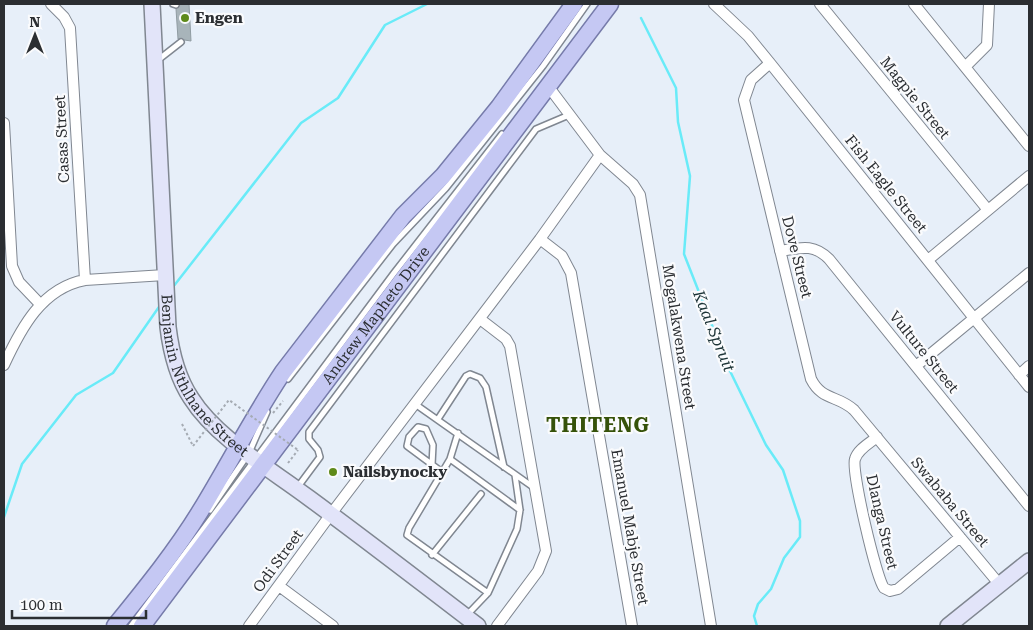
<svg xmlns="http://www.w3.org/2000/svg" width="1033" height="630" font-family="'Roboto Serif',serif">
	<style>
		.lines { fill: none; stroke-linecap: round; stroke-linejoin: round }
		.stream { stroke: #69ebf8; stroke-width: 2.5 }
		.building { fill: #a8b4ba; stroke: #909ca2 }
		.lane-casing { stroke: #808791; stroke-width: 8 }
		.street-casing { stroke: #808791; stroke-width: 12 }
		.secondary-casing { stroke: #808791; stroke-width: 18 }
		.primary-casing { stroke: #767baa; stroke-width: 19 }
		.path { stroke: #a5abb3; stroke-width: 2; stroke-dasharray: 2.5 2.5; stroke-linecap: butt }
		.lane { stroke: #fff; stroke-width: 5 }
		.street { stroke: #fff; stroke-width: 10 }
		.secondary { stroke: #e2e4f9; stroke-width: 15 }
		.primary { stroke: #c5c8f3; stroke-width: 16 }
		.path-bridge { stroke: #a5abb3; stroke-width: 2; stroke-dasharray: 2.5 2.5; stroke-linecap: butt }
		.poi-dot { fill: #5e8a1a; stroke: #fafbfd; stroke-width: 2 }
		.labels { text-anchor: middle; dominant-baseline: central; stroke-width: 4.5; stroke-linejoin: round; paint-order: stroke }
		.poi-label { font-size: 15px; font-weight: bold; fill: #2b2e32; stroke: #fafbfd; text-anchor: start }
		.street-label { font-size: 15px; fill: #2b2e32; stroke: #fafbfd }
		.water-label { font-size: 16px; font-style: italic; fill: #1d3437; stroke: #fafbfd }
		.district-label { font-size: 20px; font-weight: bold; letter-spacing: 1px; fill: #36520a; stroke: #fafbfd }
	</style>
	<rect width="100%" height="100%" fill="#e7eff9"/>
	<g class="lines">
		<path class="stream" d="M641,18L676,88L678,122L690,176L684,254L730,371L766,445L783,470L800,521V537L784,558L771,589L758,604L754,616L757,626
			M173,287L301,123L338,98L385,25L427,4
			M4,517L22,464L76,395L113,373L161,304"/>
	</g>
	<path class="building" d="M180,4H189L191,41L178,39L176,9Z"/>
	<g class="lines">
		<g class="lane-casing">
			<path id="lane" d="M173,4L176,5
				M158,60L181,42
				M288,379L393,244L446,188L543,66L587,4
				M415,404L533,487
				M438,419L466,376L470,374L480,378L486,387L504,467
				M458,433L450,459L409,528L407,535L488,593
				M450,459L520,510
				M432,465L433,445L426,429L418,427L409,437L407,446L442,472
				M297,488L320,457L318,450L309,439V432L536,129L569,115
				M210,510L249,453L267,412
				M432,555L481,494
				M466,616L488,593L517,529L520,510L515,475
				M131,626L394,273L502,134"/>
		</g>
		<g class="street-casing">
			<path id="street" d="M51,4L64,17L70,28L85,280
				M714,4L748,36L770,63L1029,387
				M820,4L988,210
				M914,4L1029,146
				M770,63L751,80L744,100L811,379C822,401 838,395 854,410L1000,585
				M965,67L987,45L989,4
				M548,86L600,155L633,184L640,195L711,626
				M4,123L12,266L19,282L40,304
				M540,239L562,256L571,273L632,626
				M780,251C800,248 813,243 829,259L1029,506
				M928,260L1029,176
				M480,319L506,339L510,346L546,551L538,571L497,626
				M4,365C21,328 42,288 85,280L165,275
				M916,366L1029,273
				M1019,375L1029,366
				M877,437C870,443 858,449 855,459C851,471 876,577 884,588L890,591L898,589L960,537
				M279,586L333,626
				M249,626L331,514L540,239L600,155"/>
		</g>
		<g class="secondary-casing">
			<g id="secondary">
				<path id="s1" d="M152,4L168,327C171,352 177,377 191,398C216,438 272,470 309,498C366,540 422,583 478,626"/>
				<path d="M948,626L1029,561"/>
			</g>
		</g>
		<g class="primary-casing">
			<g id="primary">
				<path d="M115,626C145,589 176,551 201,510C229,464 253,417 283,372L403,216L443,176L499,107L574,4"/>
				<path id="s2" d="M142,626L610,4"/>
			</g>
		</g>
		<path class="path" d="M273,413L283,401
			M182,424L193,446
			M288,463L298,450"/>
		<use href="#lane" class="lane"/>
		<use href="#street" class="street"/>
		<use href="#secondary" class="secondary"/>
		<use href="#primary" class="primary"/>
		<path class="path-bridge" d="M193,446L229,400L298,450"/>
	</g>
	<g class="poi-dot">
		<circle cx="185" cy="18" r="5"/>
		<circle cx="333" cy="472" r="5"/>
	</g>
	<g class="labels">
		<g class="poi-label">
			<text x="195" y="18">Engen</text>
			<text x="343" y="472">Nailsbynocky</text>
		</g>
		<g class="street-label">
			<text transform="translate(915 98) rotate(51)">Magpie Street</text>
			<text transform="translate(62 139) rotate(-93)">Casas Street</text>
			<text transform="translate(886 184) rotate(51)">Fish Eagle Street</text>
			<text transform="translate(797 257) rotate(76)">Dove Street</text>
			<text stroke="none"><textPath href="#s2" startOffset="389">Andrew Mapheto Drive</textPath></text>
			<text transform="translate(679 337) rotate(81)">Mogalakwena Street</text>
			<text transform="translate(924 352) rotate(51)">Vulture Street</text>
			<text stroke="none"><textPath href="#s1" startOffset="384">Benjamin Nthlhane Street</textPath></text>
			<text transform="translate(950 502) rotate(50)">Swababa Street</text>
			<text transform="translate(882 522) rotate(77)">Dlanga Street</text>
			<text transform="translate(630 527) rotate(80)">Emanuel Mabje Street</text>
			<text transform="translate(278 561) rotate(-54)">Odi Street</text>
		</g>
		<g class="water-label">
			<text transform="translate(714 331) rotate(68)">Kaal Spruit</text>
		</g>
		<g class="district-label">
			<text x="598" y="425">THITENG</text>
		</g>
	</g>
	<rect width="1033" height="630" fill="none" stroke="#2b2e32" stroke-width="10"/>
	<g transform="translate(35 35)" stroke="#fafbfd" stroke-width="4" paint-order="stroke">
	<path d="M0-4L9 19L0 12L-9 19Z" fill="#2b2e32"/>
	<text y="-8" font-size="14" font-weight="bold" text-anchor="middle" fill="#2b2e32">N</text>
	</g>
	<path d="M12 610v8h134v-8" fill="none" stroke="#2b2e32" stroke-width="2.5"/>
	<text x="20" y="610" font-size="15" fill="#2b2e32" stroke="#fafbfd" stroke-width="4" paint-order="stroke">100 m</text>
</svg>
